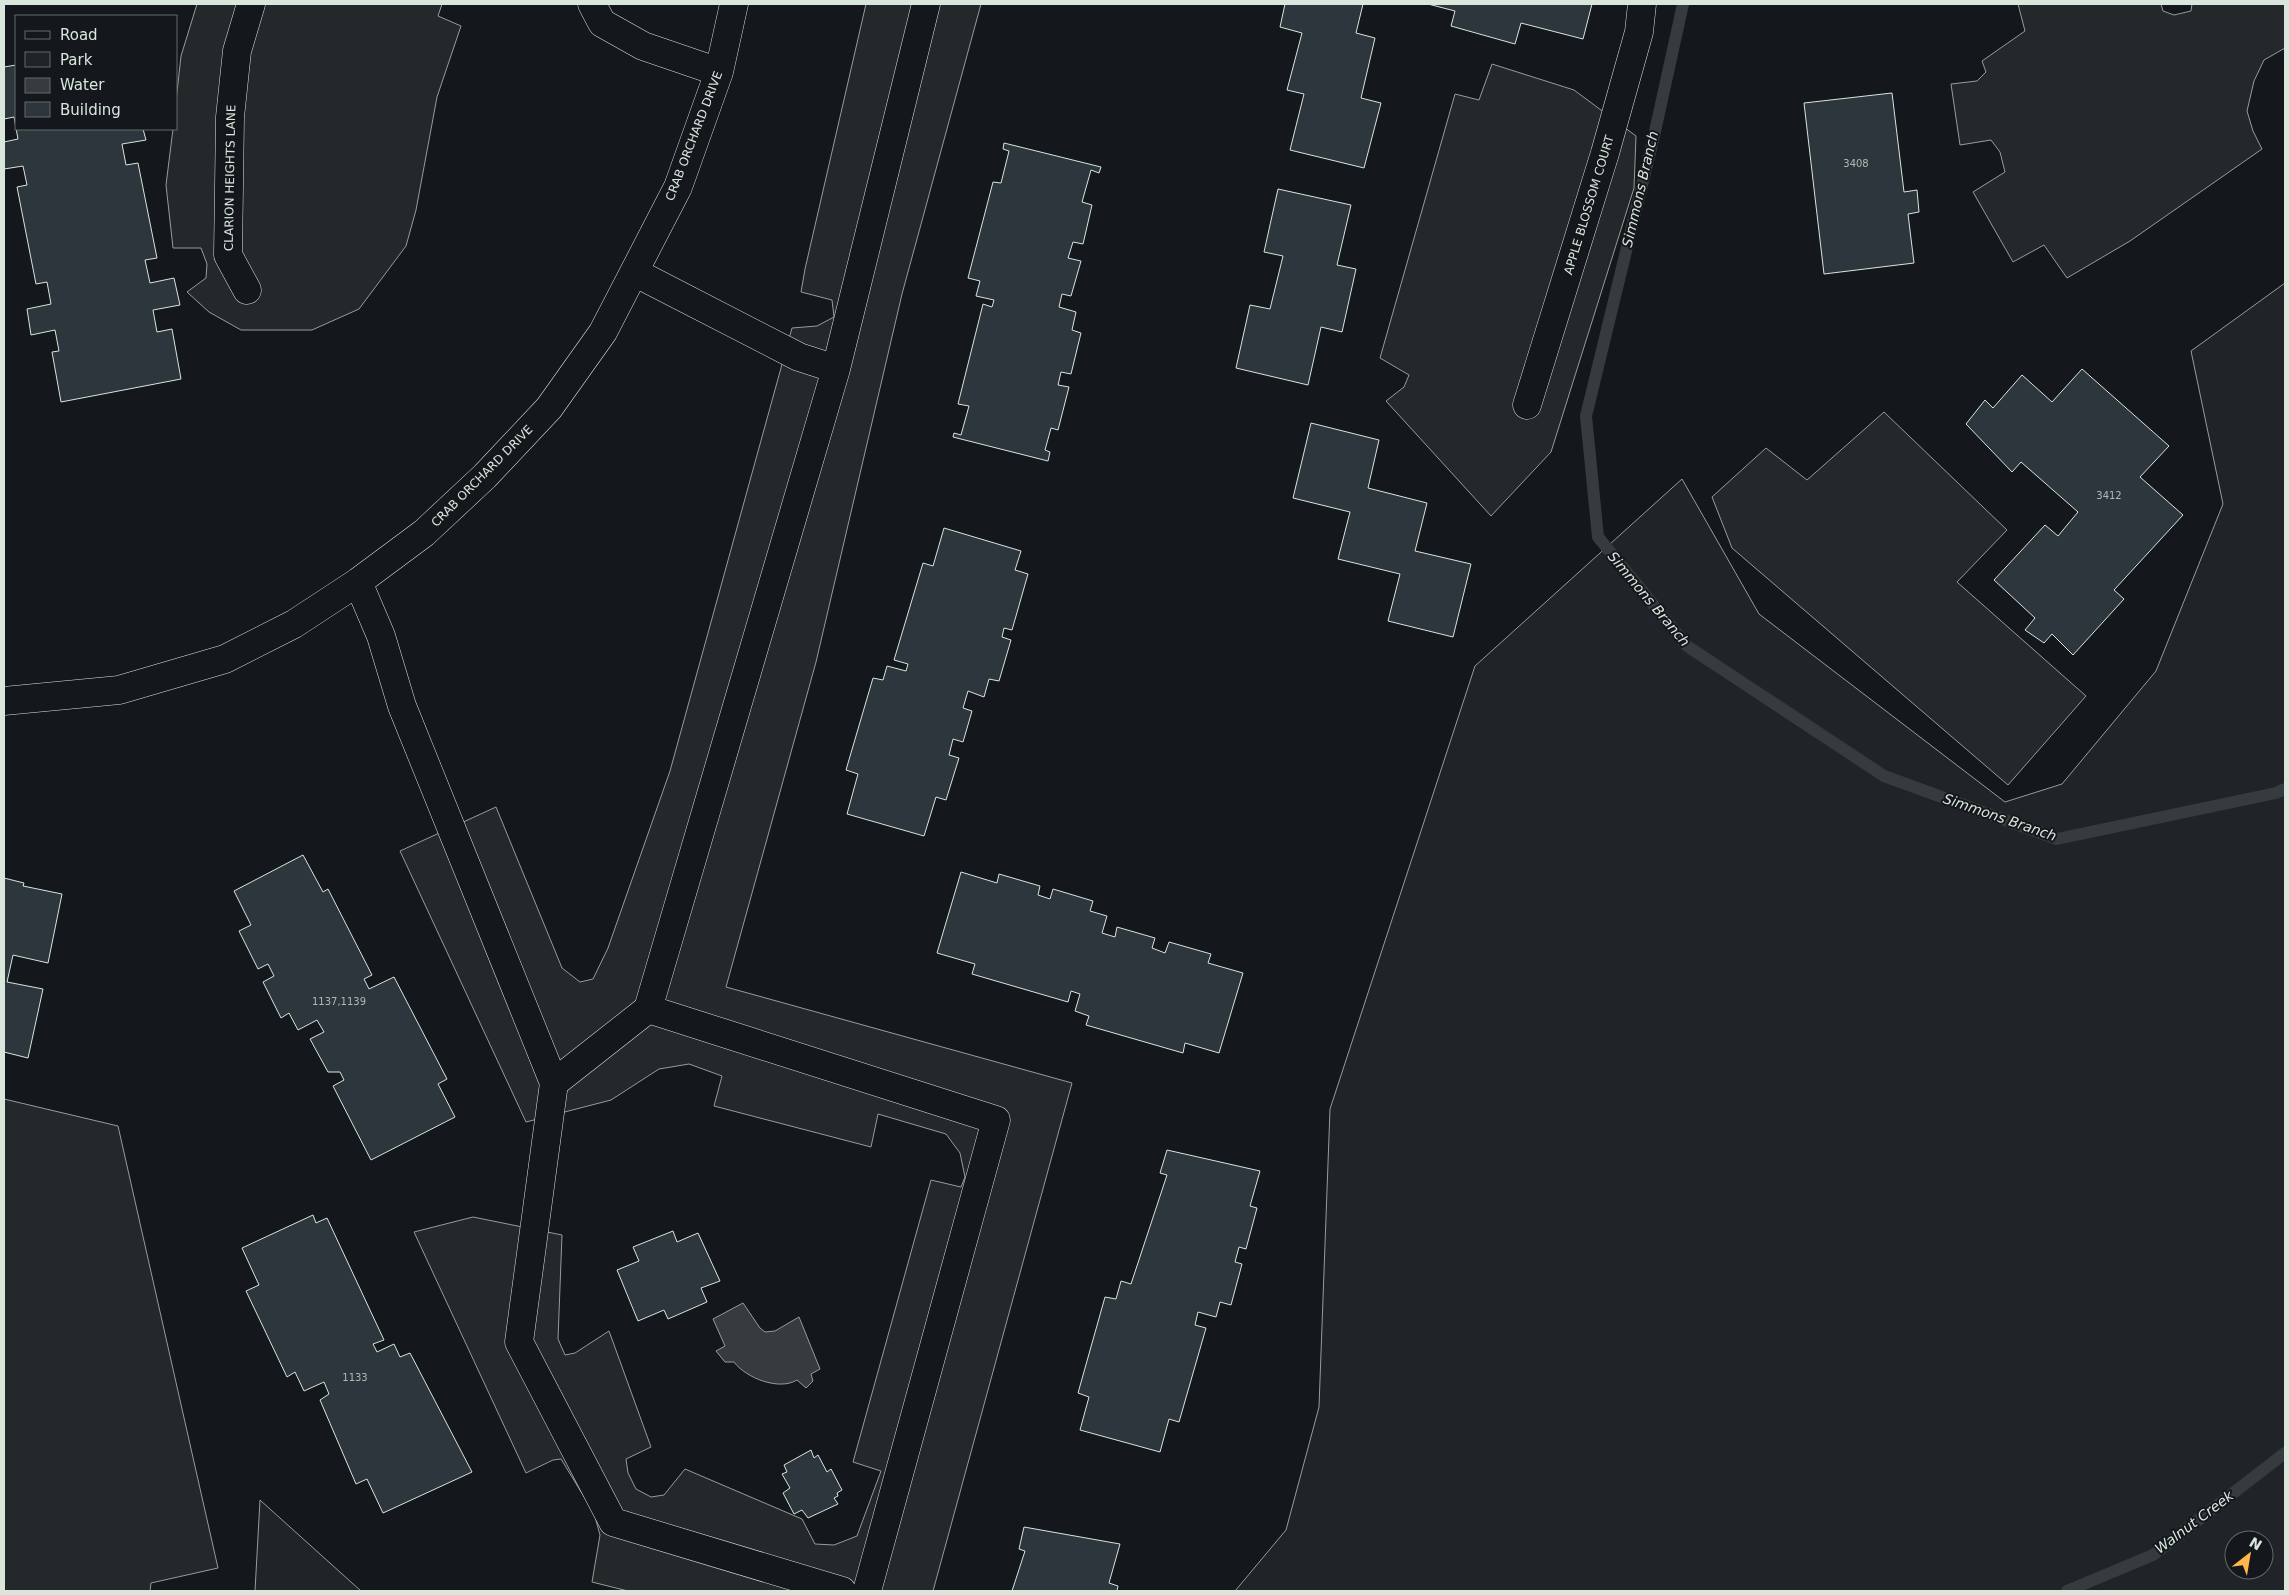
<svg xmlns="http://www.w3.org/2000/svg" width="2289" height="1595" font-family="'DejaVu Sans',sans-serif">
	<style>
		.green { fill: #202428; stroke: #939e99; fill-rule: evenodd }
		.parking { fill: #24282b; stroke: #939e99 }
		.water { fill: #363b3e; stroke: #939e99 }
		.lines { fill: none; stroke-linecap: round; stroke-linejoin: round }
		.stream { stroke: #363b3e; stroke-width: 12 }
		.building { fill: #2c363c; stroke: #d8e6dc }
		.minor-casing { stroke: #d8e6dc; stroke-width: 29 }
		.minor { stroke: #14181c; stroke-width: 28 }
		.labels { text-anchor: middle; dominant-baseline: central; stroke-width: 4; stroke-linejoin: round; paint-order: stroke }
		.number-label { font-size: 10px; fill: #adbab4 }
		.street-label { font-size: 12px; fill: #d8e6dc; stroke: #14181c }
		.water-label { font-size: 14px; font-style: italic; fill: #d8e6dc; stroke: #14181c }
	</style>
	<rect width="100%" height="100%" fill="#14181c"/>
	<path class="green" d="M2285,283V1591H1235L1286,1530L1319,1407L1330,1109L1475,666L1682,479L1759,614L2005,802L2062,784L2156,671L2223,504L2191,351ZM2234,1540H2264V1570H2234Z
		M260,1500L361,1591H255Z"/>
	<path class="parking" d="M197,4H442L438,16L461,26L437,97L416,210L406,246L359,309L312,330H241L209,312L187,292L206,278L207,264L201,248H173L166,185L173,129H176V101L181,56Z
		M866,4H981L902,294L816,662L726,987L1072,1083L933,1591H628L592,1582L600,1535L594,1513L561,1459L553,1460L526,1473L414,1232L473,1217L562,1235L558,1339L565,1355L575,1353L609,1331L651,1447L626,1459L628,1473L636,1489L651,1497L664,1495L685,1469L802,1519L815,1544L834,1545L857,1536L881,1471L853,1462L931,1180L961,1187L965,1177L960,1153L946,1134L878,1114L871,1147L714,1106L722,1076L689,1064L659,1069L611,1100L526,1122L400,851L496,807L562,968L580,982L593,979L608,948L670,771L792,328L817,326L834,317L832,300L801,292L805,269Z
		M2018,4H2161L2163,11L2174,15L2191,11L2192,4H2285V48L2264,60L2254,81L2247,111L2253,131L2262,149L2130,241L2067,278L2044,245L2013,262L1973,192L2005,172L2000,152L1991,140L1960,145L1951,84L1977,81L1986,72L1982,61L2025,31Z
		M1492,64L1574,90L1636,136L1634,188L1551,452L1491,516L1386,401L1404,387L1409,375L1380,358L1455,94L1479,100Z
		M1884,412L2007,530L1957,582L2086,696L2008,785L1732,548L1712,497L1766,448L1807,480Z
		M4,1099L118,1126L218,1568L151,1583L150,1591H4Z"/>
	<path class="water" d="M743,1303L760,1328L765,1332L775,1331L799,1317L820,1369L811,1374L813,1381L806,1388L797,1380C779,1391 746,1378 734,1362H725L716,1351L725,1346L713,1319Z"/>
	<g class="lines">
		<path class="stream" d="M1683,4L1654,136L1586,416L1598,537L1687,646L1884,776L2057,839L2276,793L2285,789
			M2067,1591L2153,1555L2285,1453"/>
	</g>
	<path class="building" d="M1285,4H1363L1356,33L1375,38L1361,98L1381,103L1364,168L1290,150L1304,94L1287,90L1302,33L1280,27Z
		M1428,4H1592L1583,39L1521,23L1515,44L1451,26L1455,11Z
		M16,65V129H143L146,140L122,144L126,165L138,163L157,258L145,260L150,283L174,278L180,305L153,310L157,332L172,329L181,379L61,402L52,352L59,351L55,330L31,335L27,309L51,304L47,282L36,284L17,187L27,185L23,166L4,169V142L18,139L14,117L4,119V67Z
		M1892,93L1904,192L1917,190L1919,212L1908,214L1914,263L1824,274L1804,103Z
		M1004,143L1101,167L1099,173L1091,170L1082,202L1092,205L1083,244L1073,242L1068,258L1081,261L1071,296L1062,294L1059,307L1076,312L1072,330L1081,333L1071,374L1061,372L1058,385L1069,387L1058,430L1051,428L1045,450L1050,452L1048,461L953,437L954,433L961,435L969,406L958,404L983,304L992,307L994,300L976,296L980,281L968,278L993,182L1001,183L1009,151L1003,149Z
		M1278,189L1351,205L1337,265L1356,269L1342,332L1321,327L1308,385L1236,368L1250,305L1270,309L1283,256L1264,252Z
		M2082,369L2169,446L2140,477L2183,515L2114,590L2124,599L2073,655L2052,634L2044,643L2025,630L2035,618L1994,580L2045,525L2058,536L2078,512L2021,462L2012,472L1966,424L1985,400L1993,408L2022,375L2052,402Z
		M1311,423L1379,440L1368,488L1427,503L1415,551L1471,564L1453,637L1388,621L1400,574L1338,559L1350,512L1293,498Z
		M944,528L1021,551L1015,570L1028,574L1012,630L1004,628L1002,637L1011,640L999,681L989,679L984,697L968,691L963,708L972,711L963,742L953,739L949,755L959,758L946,800L936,797L924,836L847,814L858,774L846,770L873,678L883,680L887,666L906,671L908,664L894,660L923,563L933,566Z
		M303,855L323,892L328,889L372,975L364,979L369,989L394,977L447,1079L438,1084L455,1117L371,1160L333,1086L344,1080L340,1072H328L310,1039L324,1032L317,1020L298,1030L289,1013L281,1018L263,982L274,976L268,964L258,969L239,931L251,925L234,891Z
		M961,872L997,883L999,874L1040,886L1038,895L1050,899L1053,889L1093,901L1090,911L1107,916L1102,933L1115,937L1117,927L1155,938L1152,948L1165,953L1169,942L1211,954L1208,963L1243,973L1219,1053L1185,1043L1183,1053L1086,1025L1089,1016L1075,1011L1080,994L1071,991L1068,1002L972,974L975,964L937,953Z
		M4,878L24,883L23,886L62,894L48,963L13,955L7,982L43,989L28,1058L4,1052Z
		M1167,1150L1260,1171L1250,1206L1257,1208L1246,1249L1239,1247L1235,1262L1242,1264L1231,1305L1220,1302L1216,1317L1198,1312L1195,1325L1206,1328L1179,1422L1169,1419L1160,1452L1080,1430L1089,1397L1078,1393L1105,1297L1116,1299L1121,1281L1131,1284L1167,1175L1160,1173Z
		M313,1215L316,1223L327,1218L384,1340L373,1344L377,1352L394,1344L400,1357L410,1353L472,1472L383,1513L367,1479L356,1484L320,1400L329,1394L324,1382L304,1391L295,1372L287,1377L246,1291L259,1285L242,1248Z
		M673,1231L677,1242L698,1233L720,1281L701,1288L707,1302L668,1319L664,1310L638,1321L617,1270L639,1261L633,1247Z
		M811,1450L814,1458L818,1455L827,1472L831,1469L842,1490L837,1493L838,1496L834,1498L838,1504L808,1518L802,1510L794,1514L783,1493L790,1488L782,1474L787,1472L784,1465Z
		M1024,1527L1120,1544L1109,1583L1118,1586L1117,1591H1012L1025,1551L1019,1549Z"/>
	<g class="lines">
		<g class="minor-casing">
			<path id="minor" d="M592,4L602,23L643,46L719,72
				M634,272L799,357L836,369
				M247,290L228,255L230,117L237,51L251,4
				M1527,405L1605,153L1639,32L1642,4
				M358,582L381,636L402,706L554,1083L519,1342L613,1522L842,1591
				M4,701L119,690L225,659L294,624L358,582L424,533L485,476L549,408L603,332L678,187L719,72L734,4
				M648,1009L836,369L926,4
				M554,1083L648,1009L996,1120L867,1591"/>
		</g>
		<use href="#minor" class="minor"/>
	</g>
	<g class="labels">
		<g class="number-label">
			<text x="1856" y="163">3408</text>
			<text x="2109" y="495">3412</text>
			<text x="339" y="1001">1137,1139</text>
			<text x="355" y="1377">1133</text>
		</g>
		<g class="street-label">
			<text transform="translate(694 136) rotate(-69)">CRAB ORCHARD DRIVE</text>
			<text transform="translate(230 178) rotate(-89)">CLARION HEIGHTS LANE</text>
			<text transform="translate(1589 205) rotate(-73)">APPLE BLOSSOM COURT</text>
			<text transform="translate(482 476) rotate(-45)">CRAB ORCHARD DRIVE</text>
		</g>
		<g class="water-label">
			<text transform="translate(1640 189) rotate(-77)">Simmons Branch</text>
			<text transform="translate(1649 599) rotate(50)">Simmons Branch</text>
			<text transform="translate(2000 817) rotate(19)">Simmons Branch</text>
			<text transform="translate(2194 1522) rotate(-37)">Walnut Creek</text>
		</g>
	</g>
	<rect width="2289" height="1595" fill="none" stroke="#d8e6dc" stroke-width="10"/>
	<rect x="15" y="15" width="162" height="115" fill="#14181c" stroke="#626a69"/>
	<rect x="25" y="31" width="25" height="8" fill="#14181c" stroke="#626a69"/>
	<text x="60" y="40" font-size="15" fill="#d8e6dc">Road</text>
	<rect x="25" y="52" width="25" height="15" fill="#202428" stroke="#626a69"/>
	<text x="60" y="65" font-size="15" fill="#d8e6dc">Park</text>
	<rect x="25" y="78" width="25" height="15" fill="#363b3e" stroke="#626a69"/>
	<text x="60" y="90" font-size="15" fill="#d8e6dc">Water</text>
	<rect x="25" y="102" width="25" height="15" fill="#2c363c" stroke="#626a69"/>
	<text x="60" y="115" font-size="15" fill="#d8e6dc">Building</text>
	<g transform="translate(2249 1555) rotate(31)"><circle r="24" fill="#14181c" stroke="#626a69"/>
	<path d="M0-4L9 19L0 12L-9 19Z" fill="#ffb74d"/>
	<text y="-8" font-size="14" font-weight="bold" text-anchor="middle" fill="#d8e6dc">N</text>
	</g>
</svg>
